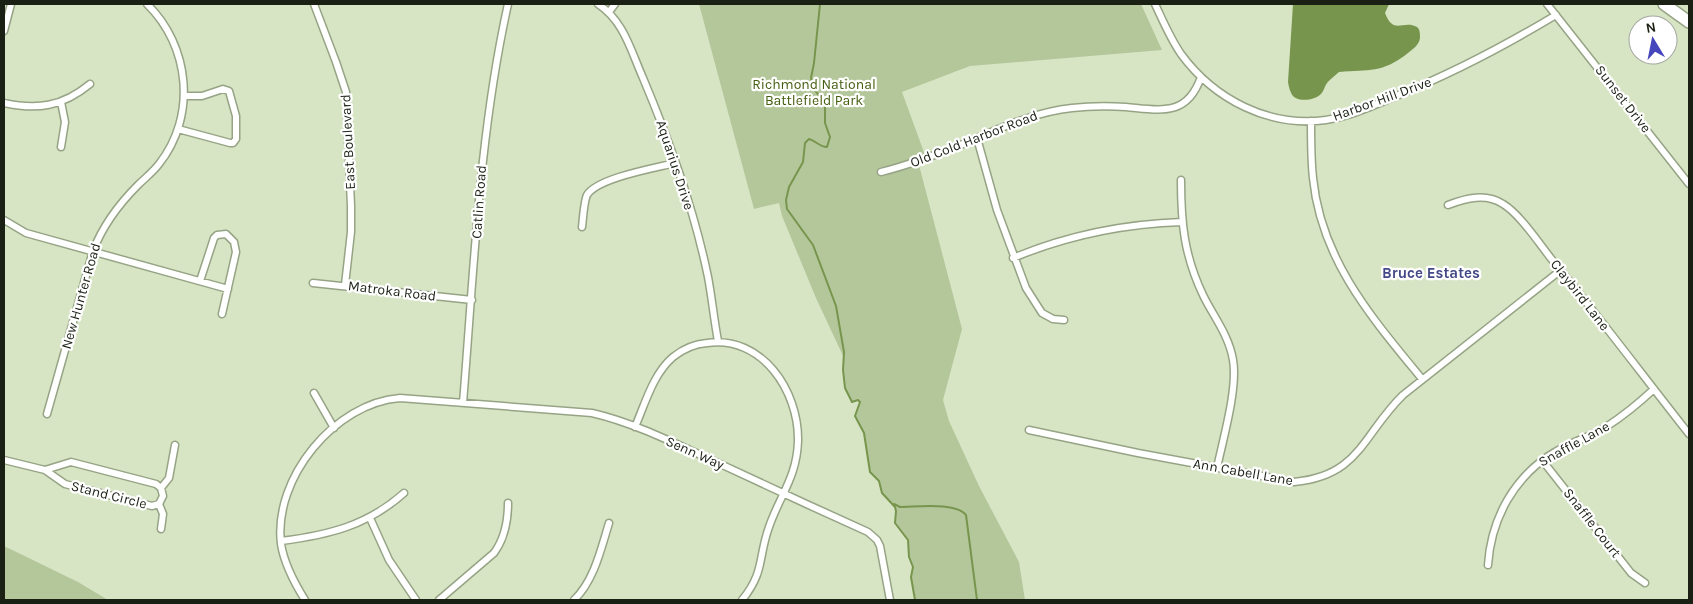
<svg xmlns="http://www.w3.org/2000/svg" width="1693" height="604" font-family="Karla,sans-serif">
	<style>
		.green { fill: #b4c79b }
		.water { fill: #78954d }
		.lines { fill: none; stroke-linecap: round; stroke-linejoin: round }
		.stream { stroke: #78954d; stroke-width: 2 }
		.minor-casing { stroke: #96a485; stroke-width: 9 }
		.motorway-casing { stroke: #96a485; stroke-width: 14 }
		.minor { stroke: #fff; stroke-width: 6 }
		.motorway { stroke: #fff; stroke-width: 11 }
		.labels { text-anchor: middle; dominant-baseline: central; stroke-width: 4.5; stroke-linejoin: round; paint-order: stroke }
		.park-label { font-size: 14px; fill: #445e0f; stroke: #fff }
		.street-label { font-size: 14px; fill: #1b2014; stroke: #fff }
		.neighbourhood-label { font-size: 15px; font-weight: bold; fill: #434986; stroke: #fff }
	</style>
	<rect width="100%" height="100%" fill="#d7e5c5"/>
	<path class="green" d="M699,4H1141L1162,50L970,66L902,92L925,155L919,165L962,329L943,400L949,421L979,486L1019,562L1025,600H915L911,577L913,567L909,557L908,541L895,523L896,511L894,507L882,493L879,481L870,472L864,433L855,416L860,402L858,400L852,402L845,388L843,370L844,358L816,298L782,216L779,203L754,209Z
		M4,546L78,582L108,600H4Z"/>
	<path class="water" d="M1293,4H1389L1385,13C1394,36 1403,19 1417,27C1420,29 1420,34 1420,38C1419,45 1414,48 1408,53C1381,74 1370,69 1339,72C1335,76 1330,79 1327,83C1324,87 1324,91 1321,94C1315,100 1301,102 1294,97C1290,93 1289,87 1288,82Z"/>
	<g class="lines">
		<path class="stream" d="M820,4L814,63L811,78L813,88L825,103V123L830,137L827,147C820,147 816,141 809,139L805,143L803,162L789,187L786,200L787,209L813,245L836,306L844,352L843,370L845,388L852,402L858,400L860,402L855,416L864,433L870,472L879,481L882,493L895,507L896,511L895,523L908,540L909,557L913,567L911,577L915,600
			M894,504L900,507C917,507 956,502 966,515L977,600"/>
		<g class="minor-casing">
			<path id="minor" d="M314,4L336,62L346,92L351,206V232L345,285
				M598,4C624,21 631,51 643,78C670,142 694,209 708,277C712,298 714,320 718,341
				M1155,4C1163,21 1170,38 1181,54C1214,99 1269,128 1326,120C1352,116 1377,104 1401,94C1455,72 1506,45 1556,15
				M1547,4L1689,184
				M609,12L615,4
				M4,31L11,4
				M61,102L65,122L61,147
				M4,103C37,110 62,107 90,84
				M1311,121C1311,140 1311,160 1313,178C1321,260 1372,318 1422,379
				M178,129L230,143H233L236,139V116L229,91L223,89L202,96H184
				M977,138L997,210L1026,288L1042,313L1053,319L1064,320
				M881,172C913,164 944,152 975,139C1008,125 1036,112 1072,108C1090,106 1108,106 1126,107C1161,110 1187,117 1201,77
				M1181,180C1181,223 1184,255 1203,295C1213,316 1229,335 1233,360C1238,388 1223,439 1217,468
				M1448,205C1466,198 1486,193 1503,204C1520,214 1540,245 1553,261C1600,318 1644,377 1689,434
				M4,220L26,233L228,289
				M582,227C583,219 584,201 587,195C597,178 655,168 675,163
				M1013,258C1068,235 1122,224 1182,222
				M200,281L214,238L217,235L226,234L234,242L236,252L222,314
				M313,283L472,300
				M314,393L334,428
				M463,403C474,269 479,135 508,4
				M47,414L93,251C103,225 118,205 138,185C145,178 153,172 159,164C197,116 190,46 147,4
				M635,427C645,404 653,374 673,357C683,349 694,344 707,343C762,335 799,391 798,441C797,477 780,495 769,527C758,557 765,572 742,600
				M1029,430L1138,453L1294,482C1360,476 1362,435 1403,395L1561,270
				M4,460L45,470L65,484L152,506L159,504L163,496L161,488L156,484L71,462L45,470
				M1542,460L1631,573L1645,583
				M161,488L169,478L175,445
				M159,504L163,514L161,529
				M370,518L389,560L416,600
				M281,541C328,535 367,526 404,493
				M1488,565C1491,519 1514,476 1555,452C1571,442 1590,437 1606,427C1623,416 1639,403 1654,389
				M305,600C295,584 284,563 281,544C273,478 335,403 400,398L592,413C635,423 676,444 716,462C767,486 817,509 868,532L877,540L880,546L890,600
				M439,600L494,553C505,538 508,522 508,503
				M574,600C594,581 601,549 609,523"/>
		</g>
		<g class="motorway-casing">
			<path id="motorway" d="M1664,4L1689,22"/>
		</g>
		<use href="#minor" class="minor"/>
		<use href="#motorway" class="motorway"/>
	</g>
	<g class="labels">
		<g class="park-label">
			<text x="814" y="84">Richmond National<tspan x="814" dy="16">Battlefield Park</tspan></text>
		</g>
		<g class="street-label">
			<text transform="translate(1382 99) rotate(-20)">Harbor Hill Drive</text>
			<text transform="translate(1623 99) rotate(52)">Sunset Drive</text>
			<text transform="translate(974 139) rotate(-21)">Old Cold Harbor Road</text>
			<text transform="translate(348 142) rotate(-93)">East Boulevard</text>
			<text transform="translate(675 165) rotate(72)">Aquarius Drive</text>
			<text transform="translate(479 202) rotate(-86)">Catlin Road</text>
			<text transform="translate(392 291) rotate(7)">Matroka Road</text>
			<text transform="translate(1580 295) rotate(52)">Claybird Lane</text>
			<text transform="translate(81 296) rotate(-74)">New Hunter Road</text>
			<text transform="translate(1574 444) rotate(-29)">Snaffle Lane</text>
			<text transform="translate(695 453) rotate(24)">Senn Way</text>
			<text transform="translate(1243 472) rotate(10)">Ann Cabell Lane</text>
			<text transform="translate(109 495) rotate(14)">Stand Circle</text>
			<text transform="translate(1592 523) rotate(52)">Snaffle Court</text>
		</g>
		<g class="neighbourhood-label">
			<text x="1431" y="273">Bruce Estates</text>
		</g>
	</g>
	<rect width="1693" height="604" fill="none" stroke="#1b2014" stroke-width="10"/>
	<g transform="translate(1653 40) rotate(350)"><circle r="24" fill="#ffffff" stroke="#a4a6a1"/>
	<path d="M0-4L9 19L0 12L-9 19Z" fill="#4646bc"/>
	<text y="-8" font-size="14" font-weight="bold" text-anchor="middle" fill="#1b2014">N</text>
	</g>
</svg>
